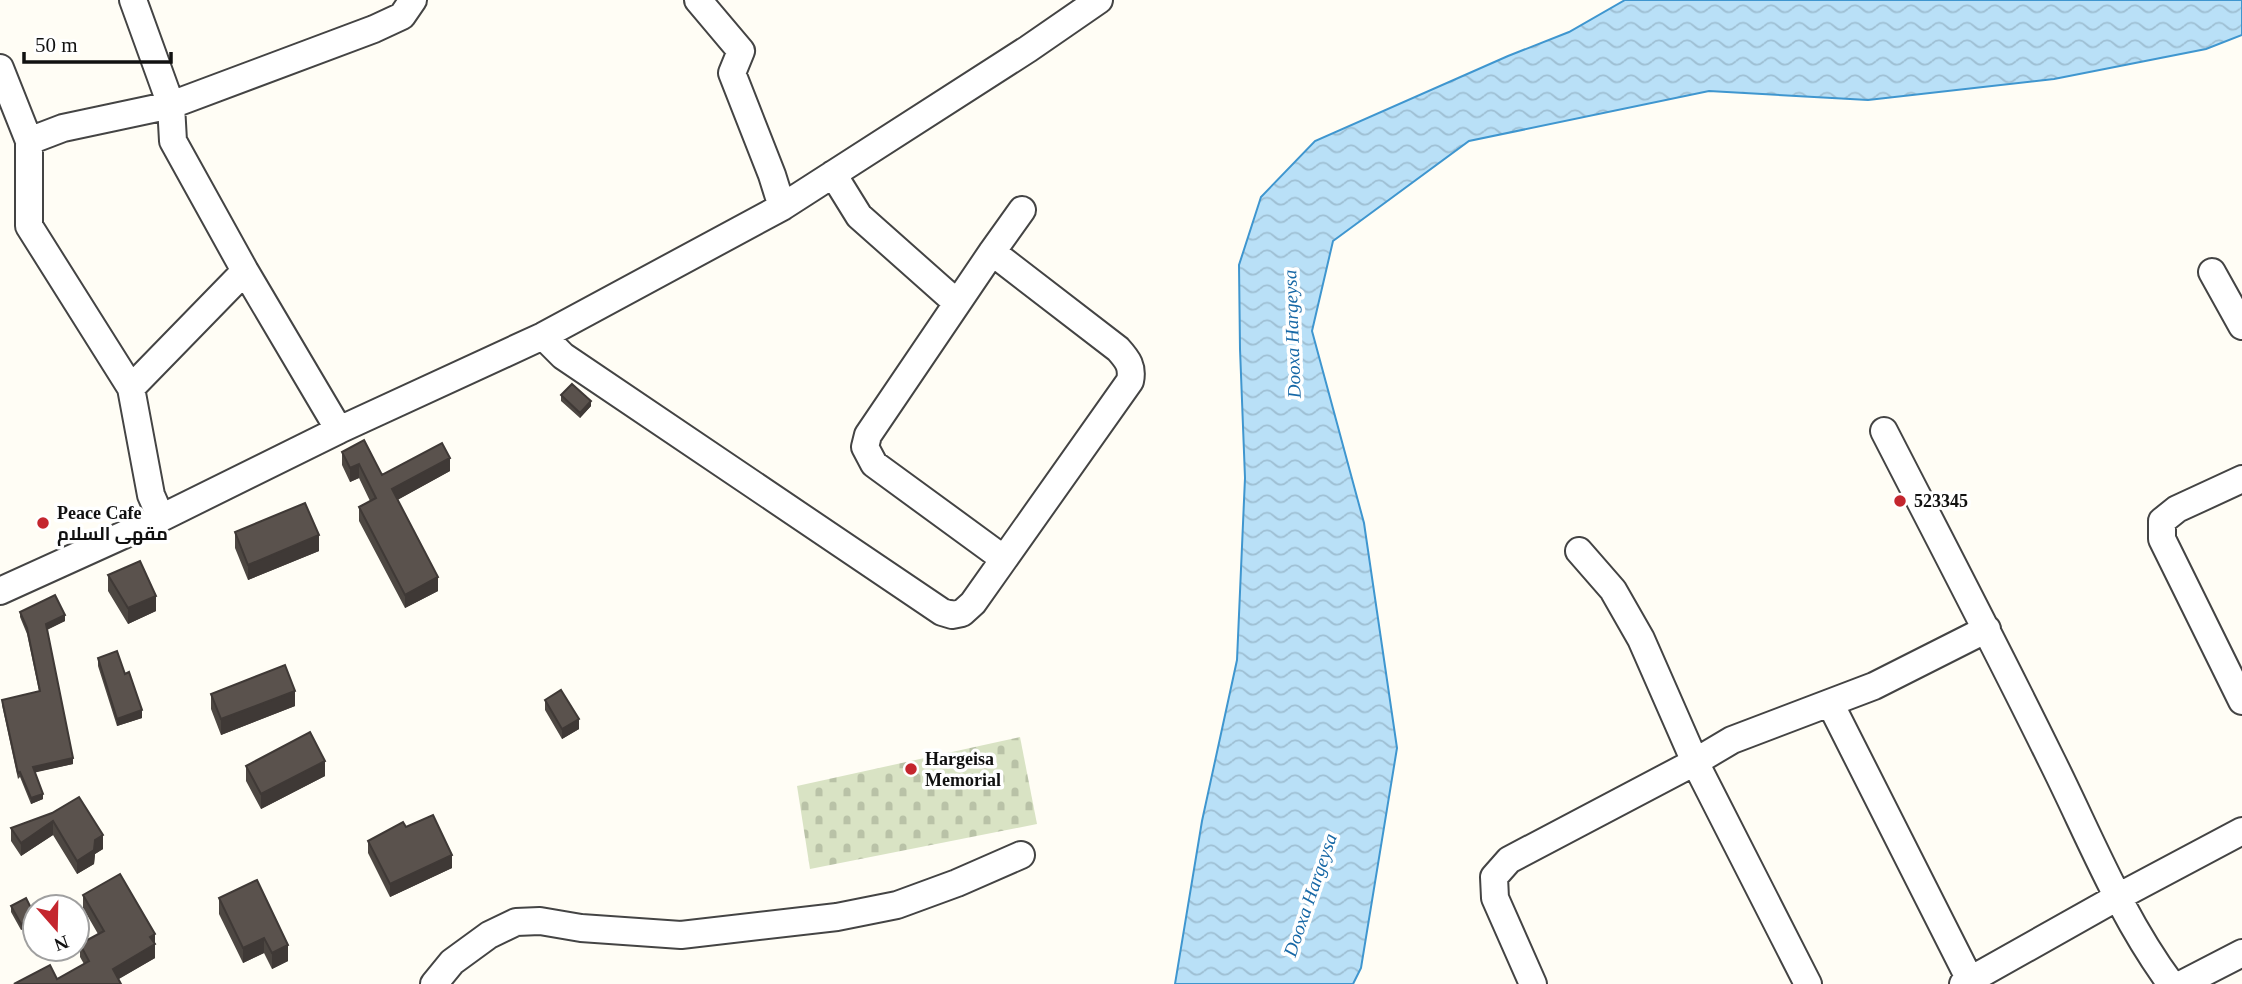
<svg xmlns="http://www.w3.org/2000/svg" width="2242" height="984" font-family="'Times New Roman',Cairo,serif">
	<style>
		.cemetery { fill: url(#cemetery-stones) }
		.water { fill: url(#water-waves); stroke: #3f96cf; stroke-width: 2 }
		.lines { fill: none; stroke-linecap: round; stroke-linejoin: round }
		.minor-casing { stroke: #444; stroke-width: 30 }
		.minor { stroke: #fff; stroke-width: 26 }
		.wall { fill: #4d4742 }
		.shaded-wall { fill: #3f3936 }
		.building { fill: #5a524d; stroke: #3f3936; stroke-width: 2 }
		.poi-dot { fill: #c4262e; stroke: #fff; stroke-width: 2.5 }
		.labels { text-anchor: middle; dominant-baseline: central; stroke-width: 7; stroke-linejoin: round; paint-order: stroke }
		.poi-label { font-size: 18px; font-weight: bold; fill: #111; stroke: #fff; text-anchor: start }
		.water-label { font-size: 19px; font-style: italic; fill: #1768a6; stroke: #fff }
	</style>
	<defs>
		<pattern id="cemetery-stones" width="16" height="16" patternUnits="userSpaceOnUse" patternTransform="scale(1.75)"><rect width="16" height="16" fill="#d9e3c4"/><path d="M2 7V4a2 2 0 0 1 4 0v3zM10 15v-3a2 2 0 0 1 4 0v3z" fill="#b9c2a7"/></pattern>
		<pattern id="water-waves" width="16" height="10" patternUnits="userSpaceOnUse" patternTransform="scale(1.75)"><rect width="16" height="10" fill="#b9e0f7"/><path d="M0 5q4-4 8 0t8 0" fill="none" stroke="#9ebfd3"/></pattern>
	</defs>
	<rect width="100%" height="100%" fill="#fffdf5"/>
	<path class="cemetery" d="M1020,737L1037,824L810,869L797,786Z"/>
	<path class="water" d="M1625,0H2242V35L2206,49L2054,79L1868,100L1709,91L1469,141L1333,241L1312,331L1364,523L1397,748L1361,968L1353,984H1175L1202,821L1237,660L1245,478L1240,349L1239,265L1261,197L1315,141L1508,56L1569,32Z"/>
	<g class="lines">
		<g class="minor-casing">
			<path id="minor" d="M133,0L171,105L173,141L245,271L339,430
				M698,0L741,51L732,73L772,175L782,207
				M0,68L29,141
				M833,174L859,216L957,303
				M992,252L1022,210
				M2212,272L2242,326
				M543,336L563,356L942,612L952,615L962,613L973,603L1130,381C1133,367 1128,360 1118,349L992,252L868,435L865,447L874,464L1004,559
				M131,388L245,271
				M1884,431C1940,540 1997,649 2051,759C2089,835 2120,915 2171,984
				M2242,479L2177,509L2162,521V539L2242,701
				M161,518L151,495L131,388L29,226V141L63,128L171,105L374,29L402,16L413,0
				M0,591L161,518L339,430L543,336L782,207L1028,49L1099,0
				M1830,703L1972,984
				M434,984L452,962L489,935L516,922L540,921L581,928L681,935L837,917L897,905L957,883L1021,855
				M1533,984L1495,898L1494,877L1509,860L1695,762L1641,639L1613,590L1579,551
				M1808,984L1695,762L1732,740L1874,686L1987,629
				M1963,984L2116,898L2242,831
				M2182,984L2242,953"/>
		</g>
		<use href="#minor" class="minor"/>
	</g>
	<path class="wall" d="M561,395L591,406L580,418L561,401Z
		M342,452L382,475L450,471L397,500L438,591L405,608L359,521V507L370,501L359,478L350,482L342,465Z
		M235,532L319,551L248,580L235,548Z
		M108,575L156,611L128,624L108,591Z
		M20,612L65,621L47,630L73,764L35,772L43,799L31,804L20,777L18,779L2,705V700L39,691L27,634L20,617Z
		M98,658L125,674L142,718L117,726L98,666Z
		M211,694L295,706L221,735L211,709Z
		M545,700L579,729L562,739L545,710Z
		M246,766L325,776L261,809L246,781Z
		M52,813L103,849L95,854L94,864L77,874L53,835L21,856L11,841V828Z
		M406,827L452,868L390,897L368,853V841Z
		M257,880L288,961L272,969L264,953L243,963L219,914V898Z
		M83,895L155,948V958L119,979H57L84,964L80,957V944L98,934L83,908Z
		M11,906L35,915L21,930L11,912Z"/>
	<path class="shaded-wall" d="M591,401V406L580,418V413Z
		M450,458V471L392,503V489Z
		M359,464V478L350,482V468Z
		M319,535V551L248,580V565Z
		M438,577V591L405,608V595Z
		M156,596V611L128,624V608Z
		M65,615V621L46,630V624Z
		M295,691V706L221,735V719Z
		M142,710V718L117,726V719Z
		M579,719V729L562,739V729Z
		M73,758V764L33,773V767Z
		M325,761V776L261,809V794Z
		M43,794V799L31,804V798Z
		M53,821V835L21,856V843Z
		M103,835V849L95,854L94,864L77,874V861L95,840Z
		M452,855V868L390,897V884Z
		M35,916V922L21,930V924Z
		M155,934V958L113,982V969L150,937Z
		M264,938V953L243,963V948Z
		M288,945V961L272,969V953Z"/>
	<path class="building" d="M572,384L591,401L580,413L561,395Z
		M364,440L382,475L442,443L450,458L392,489L438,577L405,595L359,507L376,498L359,464L350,468L342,452Z
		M305,503L319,535L248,565L235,532Z
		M140,561L156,596L128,608L108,575Z
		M55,595L65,615L46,624L73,758L33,767L43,794L31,798L20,772L18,773L2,700L40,691L27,628L20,612Z
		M117,651L125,674L129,672L142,710L117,719L98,658Z
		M285,665L295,691L221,719L211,694Z
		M561,690L579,719L562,729L545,700Z
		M310,732L325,761L261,794L246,766Z
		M79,797L103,835L95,840L94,850L77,861L53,821L21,843L11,828L52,813Z
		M433,815L452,855L390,884L368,841L403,822L406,827Z
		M120,874L155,934L150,937L155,944L113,969L121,984H14L50,965L57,979L89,961L80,944L104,931L83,895Z
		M257,880L288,945L272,953L264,938L243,948L219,898Z
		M26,898L35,916L21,924L11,906Z"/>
	<g class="poi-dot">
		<circle cx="1900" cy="501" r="7"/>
		<circle cx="43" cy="523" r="7"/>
		<circle cx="911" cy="769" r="7"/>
	</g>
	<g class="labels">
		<g class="poi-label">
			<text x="1914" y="501">523345</text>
			<text x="57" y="513">Peace Cafe<tspan x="57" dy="21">مقهى السلام</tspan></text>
			<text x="925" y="759">Hargeisa<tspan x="925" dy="21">Memorial</tspan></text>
		</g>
		<g class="water-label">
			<text transform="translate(1292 334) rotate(-92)">Dooxa Hargeysa</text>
			<text transform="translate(1310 895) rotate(-71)">Dooxa Hargeysa</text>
		</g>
	</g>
	<g transform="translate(56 928) rotate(160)"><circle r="33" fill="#ffffff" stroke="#a0a0a0" stroke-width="2"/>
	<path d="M0-5L12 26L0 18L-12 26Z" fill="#c4262e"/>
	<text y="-10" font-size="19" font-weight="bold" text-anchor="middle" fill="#111111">N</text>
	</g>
	<path d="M24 52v10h147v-10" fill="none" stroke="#111111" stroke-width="3.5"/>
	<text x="35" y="52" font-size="21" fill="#111111" stroke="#ffffff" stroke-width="5" paint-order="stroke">50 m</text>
</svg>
